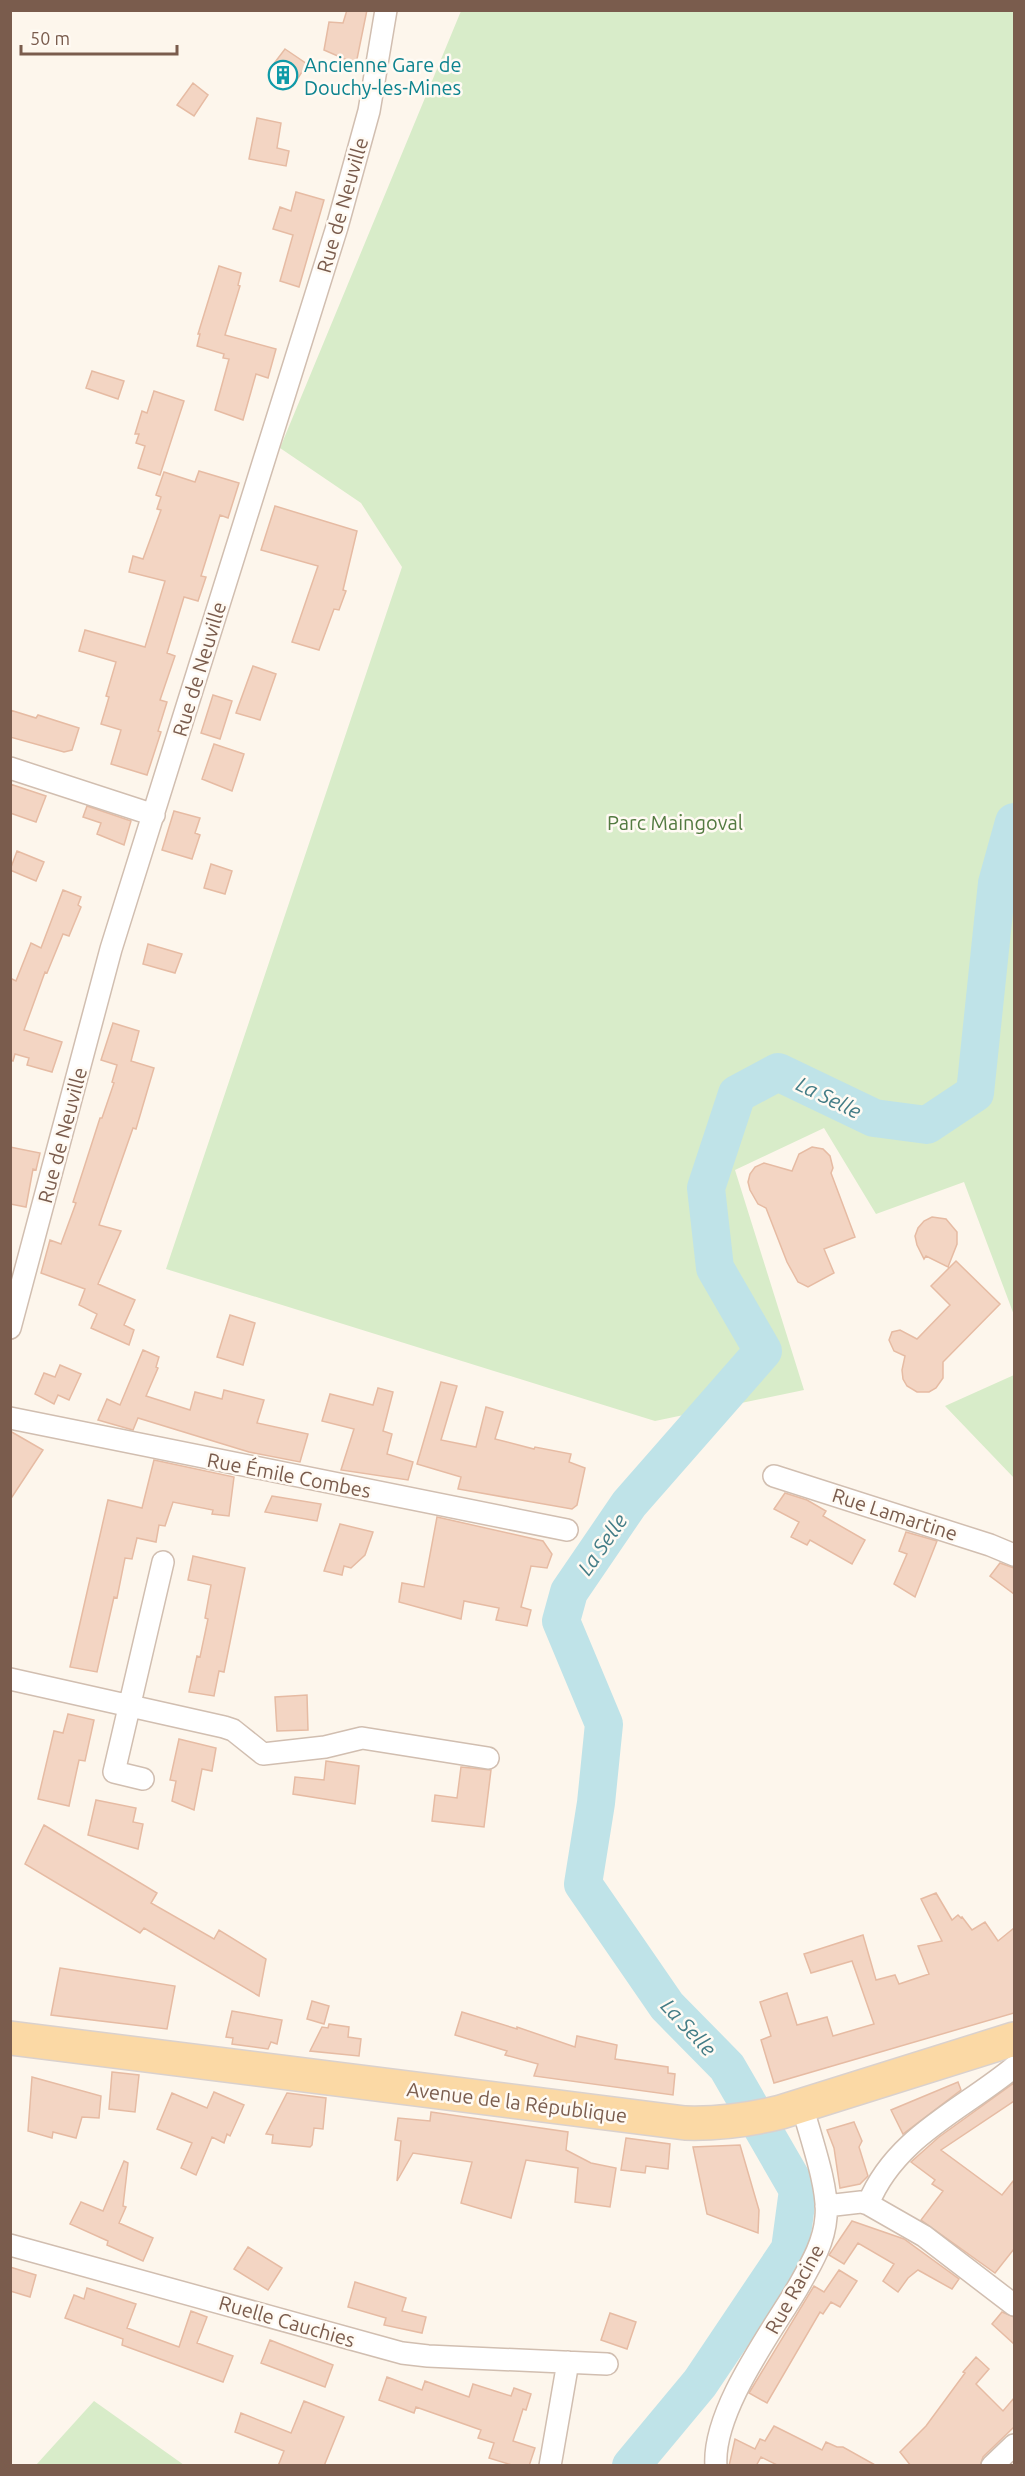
<svg xmlns="http://www.w3.org/2000/svg" width="1025" height="2476" font-family="Ubuntu,sans-serif">
	<style>
		.green { fill: #d8ecc9 }
		.lines { fill: none; stroke-linecap: round; stroke-linejoin: round }
		.river { stroke: #bfe3e8; stroke-width: 38 }
		.building { fill: #f3d5c3; stroke: #e6bba3; stroke-width: 1.5 }
		.minor-casing { stroke: #d1beb0; stroke-width: 24 }
		.primary-casing { stroke: #dad1cd; stroke-width: 36 }
		.minor { stroke: #fff; stroke-width: 21 }
		.primary { stroke: #fbd9a5; stroke-width: 33 }
		.labels { text-anchor: middle; dominant-baseline: central; stroke-width: 5; stroke-linejoin: round; paint-order: stroke }
		.culture-label { font-size: 20px; fill: #0d838f; stroke: #fffaf3; text-anchor: start }
		.street-label { font-size: 20px; fill: #7a5c4d; stroke: #fffaf3 }
		.park-label { font-size: 20px; fill: #537a41; stroke: #fffaf3 }
		.water-label { font-size: 21px; font-style: italic; fill: #437c86; stroke: #fffaf3 }
	</style>
	<rect width="100%" height="100%" fill="#fdf6ec"/>
	<path class="green" d="M461,11H1014V1315L964,1182L876,1214L824,1128L735,1170L804,1390L655,1421L166,1269L402,567L361,503L280,448Z
		M1014,1375V1478L945,1406Z
		M94,2401L184,2465H36Z"/>
	<g class="lines">
		<path class="river" d="M631,2466L700,2383L790,2249L798,2190L727,2067L667,2006L583,1884L596,1803L604,1724L561,1621L569,1592L629,1504L763,1351L715,1268L706,1188L737,1094L778,1072L874,1118L927,1125L975,1093L997,883L1014,822"/>
	</g>
	<path class="building" d="M347,10H367L356,64L324,50L329,22L343,23Z
		M285,49L307,64L293,86L269,70Z
		M193,83L208,95L194,116L177,105Z
		M257,118L281,123L277,148L289,151L286,166L249,159Z
		M296,192L324,200L299,287L280,281L293,235L273,229L280,207L291,211Z
		M219,266L241,273L238,285L240,286L225,335L276,349L268,378L256,374L243,420L215,410L229,359L223,358L224,354L197,346L200,334H198Z
		M92,371L124,381L118,399L86,388Z
		M154,391L184,401L160,475L138,468L145,446L136,443L139,434H135L142,411L147,413Z
		M199,471L239,483L228,518L220,515L201,576L206,577L198,601L184,597L167,653L175,656L160,700L167,702L158,731L161,732L147,775L111,764L121,730L101,724L109,697L106,696L116,662L79,651L85,630L145,647L165,581L129,572L133,556L143,559L161,510L157,509L161,497L156,495L164,472L195,482Z
		M275,506L357,531L343,590L346,591L339,610L334,609L319,650L292,642L318,566L261,550Z
		M253,666L276,674L260,720L236,713Z
		M213,695L232,701L220,739L201,733Z
		M10,710L36,718L38,715L79,728L72,750L64,752L10,737Z
		M214,744L244,754L232,791L202,779Z
		M10,784L46,796L36,822L10,813Z
		M87,806L131,821L124,845L97,834L101,823L83,817Z
		M174,811L200,818L195,833L200,835L192,859L162,850Z
		M17,851L44,862L36,881L10,870Z
		M211,864L232,871L225,894L204,888Z
		M63,890L81,897L78,905L81,907L69,936L63,934L47,973L45,972L24,1030L62,1042L52,1072L27,1065L29,1058L15,1054L13,1061L10,1060V978L16,981L31,943L41,948Z
		M148,944L182,954L175,973L143,964Z
		M113,1023L139,1031L131,1061L154,1068L136,1129L133,1128L99,1225L121,1231L98,1284L135,1300L124,1325L134,1330L129,1345L91,1328L97,1314L79,1305L85,1289L41,1273L50,1240L61,1244L76,1203L73,1202L100,1118H102L114,1083L112,1082L117,1065L101,1060Z
		M10,1147L40,1153L36,1170L33,1169L26,1207L10,1204Z
		M812,1147L823,1149L830,1156L833,1168L831,1173L855,1237L824,1249L834,1273L808,1287L798,1282L787,1262L766,1208L758,1204L750,1190L748,1182L750,1174L755,1167L764,1163L792,1171L799,1154Z
		M932,1217L946,1219L957,1232V1244L948,1267L926,1256L924,1259L917,1245L915,1236L918,1228L924,1221Z
		M956,1261L1000,1304L943,1362V1378L936,1388L929,1392H917L907,1386L903,1379L902,1370L905,1356L894,1351L889,1340L892,1332L900,1330L917,1339L950,1305L931,1286Z
		M230,1315L255,1323L243,1365L217,1357Z
		M143,1350L159,1357L156,1367L158,1368L146,1396L190,1410L195,1392L222,1399L224,1390L264,1400L257,1423L308,1434L300,1462L249,1452L138,1418L133,1430L98,1420L107,1399L120,1405Z
		M60,1365L81,1374L69,1400L58,1395L54,1404L35,1394L44,1373L55,1377Z
		M441,1382L457,1386L441,1440L476,1447L486,1407L503,1412L495,1439L534,1449L535,1447L571,1454L569,1462L585,1468L577,1505L572,1509L458,1489L461,1477L417,1464Z
		M378,1388L393,1392L383,1431L392,1434L387,1454L413,1462L408,1480L341,1470L354,1429L322,1421L330,1394L373,1405Z
		M10,1431L43,1450L10,1500Z
		M154,1460L234,1477L229,1516L212,1514L213,1510L173,1502L165,1526L159,1525L156,1542L137,1538L132,1559L125,1558L117,1598L114,1597L97,1672L70,1667L108,1500L142,1508Z
		M785,1493L807,1500L826,1511L823,1516L865,1540L852,1564L810,1540L807,1545L791,1537L799,1522L774,1509Z
		M272,1496L321,1504L317,1521L265,1512Z
		M437,1517L543,1541L552,1554L547,1568L531,1566L521,1607L531,1610L527,1626L496,1620L499,1608L464,1601L461,1619L399,1602L402,1583L424,1587Z
		M340,1524L373,1532L365,1555L351,1568L344,1566L342,1575L324,1571Z
		M906,1532L937,1541L915,1597L894,1584L907,1554L899,1551Z
		M193,1556L245,1568L224,1672L219,1671L214,1696L189,1692L197,1656L200,1657L208,1619L205,1618L211,1585L188,1580Z
		M1000,1563L1014,1568V1594L990,1576Z
		M307,1695L308,1730L277,1731L275,1697Z
		M68,1714L94,1720L85,1761L79,1760L69,1806L38,1799L54,1731L63,1733Z
		M179,1739L216,1748L212,1771L202,1769L194,1810L172,1801L176,1781L170,1780Z
		M326,1761L359,1766L355,1804L293,1794L295,1777L324,1780Z
		M461,1767L491,1770L484,1827L432,1821L435,1795L457,1798Z
		M96,1800L136,1808L133,1822L143,1824L138,1849L88,1835Z
		M44,1825L157,1893L151,1903L214,1939L219,1930L266,1959L259,1996L144,1928L140,1933L25,1864Z
		M936,1893L952,1920L958,1915L961,1918L962,1917L972,1930L985,1922L998,1941L1014,1928V2013L774,2083L761,2040L771,2036L760,2002L787,1993L797,2025L827,2017L833,2036L874,2024L852,1961L811,1973L804,1954L863,1935L876,1980L895,1975L899,1984L929,1974L918,1946L942,1941L921,1899Z
		M60,1968L175,1986L167,2029L51,2015Z
		M312,2001L329,2006L324,2024L307,2019Z
		M232,2011L282,2020L277,2044L271,2042L268,2049L232,2044L233,2038L226,2037Z
		M462,2012L517,2029V2027L575,2047L577,2036L617,2045L615,2059L668,2067V2073L675,2074L673,2095L534,2076L538,2064L505,2055L507,2051L455,2035Z
		M329,2024L349,2027L348,2037L361,2039L359,2056L310,2051L322,2027L328,2028Z
		M112,2072L139,2075L135,2112L109,2109Z
		M32,2077L101,2096L99,2118L82,2117L76,2138L53,2132L52,2138L28,2131Z
		M958,2082L961,2090L903,2134L891,2110Z
		M1014,2083V2101L941,2150L1002,2195L1014,2180V2249L995,2273L921,2220L943,2191L932,2184L935,2180L911,2162L939,2137Z
		M214,2092L244,2105L230,2136L227,2134L224,2143L212,2137L196,2175L181,2168L192,2143L157,2129L172,2093L207,2108Z
		M287,2093L326,2098L323,2129L314,2128L312,2145L310,2147L272,2143L273,2135L266,2134Z
		M431,2112L568,2132L566,2150L591,2163L616,2168L610,2207L575,2202L578,2168L526,2160L511,2218L461,2203L472,2162L413,2153L397,2181L401,2141L395,2140L398,2118L430,2121Z
		M854,2122L862,2141L859,2147L868,2176L860,2184L840,2188L834,2148L827,2130Z
		M626,2138L670,2144L668,2169L646,2166L645,2173L621,2170Z
		M740,2145L759,2210L758,2233L707,2214L693,2147Z
		M124,2161L128,2163L123,2206L126,2207L119,2223L153,2238L143,2261L107,2245L108,2241L70,2224L81,2202L103,2211Z
		M852,2221L904,2239L959,2279L952,2289L918,2270L908,2278L898,2292L883,2281L894,2264L858,2243L844,2264L829,2255Z
		M248,2247L282,2268L268,2290L234,2269Z
		M10,2267L36,2275L30,2297L10,2291Z
		M839,2270L857,2281L840,2307L831,2302L823,2314L820,2312L767,2403L749,2393L814,2286L824,2292Z
		M355,2282L406,2298L402,2311L426,2317L422,2333L384,2325L386,2318L348,2307Z
		M87,2288L136,2304L127,2328L179,2347L191,2311L207,2317L197,2343L233,2356L223,2382L122,2345L123,2339L65,2318L74,2295L84,2299Z
		M1002,2312L1014,2317V2344L992,2324Z
		M610,2313L636,2322L627,2349L601,2340Z
		M270,2340L333,2365L325,2387L261,2363Z
		M976,2357L989,2369L976,2384L1003,2411L1014,2398V2427L983,2457L980,2466H911L900,2452L926,2426L965,2373L963,2372Z
		M387,2377L422,2390L425,2381L469,2397L473,2384L511,2396L514,2388L531,2394L526,2410L523,2409L513,2441L535,2448L529,2466H515L489,2458L494,2443L478,2438L481,2430L416,2407L414,2413L379,2400Z
		M304,2401L344,2417L324,2466H278L284,2451L235,2432L241,2413L291,2433Z
		M774,2426L822,2450L826,2442L837,2447H843L877,2466H779L761,2457L756,2466H729L735,2439L755,2449L760,2439L765,2441Z"/>
	<g class="lines">
		<g class="minor-casing">
			<path id="minor" d="M10,768L154,815
				M10,1328L111,949L337,227L369,111L386,10
				M10,1418L567,1530
				M774,1476L990,1545L1014,1555
				M10,1679L224,1727L233,1730L263,1754L325,1747L362,1738L488,1758
				M143,1779L114,1772L163,1562
				M868,2204C895,2137 962,2110 1014,2067
				M826,2206L861,2202L868,2204L924,2236L1014,2305
				M10,2245L402,2353L428,2356L607,2364
				M550,2466L568,2362
				M716,2466C712,2412 770,2334 797,2289C810,2266 824,2244 826,2217C829,2187 810,2136 802,2105
				M992,2466L1014,2445"/>
		</g>
		<g class="primary-casing">
			<path id="primary" d="M10,2038L685,2123C718,2124 749,2120 781,2112L1014,2039"/>
		</g>
		<use href="#minor" class="minor"/>
		<use href="#primary" class="primary"/>
	</g>
	<defs>
		<g id="building-ring" transform="scale(1.5)"><circle r="9.5" fill="#fffaf3" stroke="#0f9aa8" stroke-width="1.5"/><path d="M-4-6H4V6H1V3H-1V6H-4ZM-2.5-4.3h1.7v1.8h-1.7ZM.8-4.3h1.7v1.8H.8ZM-2.5-1h1.7V.8h-1.7ZM.8-1h1.7V.8H.8Z" fill="#0f9aa8"/></g>
	</defs>
	<g fill-rule="evenodd">
		<use href="#building-ring" x="283" y="75"/>
	</g>
	<g class="labels">
		<g class="culture-label">
			<text x="304" y="64">Ancienne Gare de<tspan x="304" dy="23">Douchy-les-Mines</tspan></text>
		</g>
		<g class="street-label">
			<text transform="translate(342 205) rotate(-74)">Rue de Neuville</text>
			<text transform="translate(199 669) rotate(-73)">Rue de Neuville</text>
			<text transform="translate(62 1135) rotate(-75)">Rue de Neuville</text>
			<text transform="translate(289 1475) rotate(11)">Rue Émile Combes</text>
			<text transform="translate(895 1514) rotate(18)">Rue Lamartine</text>
			<text transform="translate(517 2102) rotate(7)">Avenue de la République</text>
			<text transform="translate(794 2289) rotate(-61)">Rue Racine</text>
			<text transform="translate(287 2321) rotate(16)">Ruelle Cauchies</text>
		</g>
		<g class="park-label">
			<text x="675" y="822">Parc Maingoval</text>
		</g>
		<g class="water-label">
			<text transform="translate(829 1097) rotate(26)">La Selle</text>
			<text transform="translate(602 1544) rotate(-55)">La Selle</text>
			<text transform="translate(689 2027) rotate(47)">La Selle</text>
		</g>
	</g>
	<rect width="1025" height="2476" fill="none" stroke="#7a5c4d" stroke-width="24"/>
	<path d="M21 45v9h156v-9" fill="none" stroke="#7a5c4d" stroke-width="3"/>
	<text x="30" y="45" font-size="18" fill="#7a5c4d" stroke="#fffaf3" stroke-width="4.5" paint-order="stroke">50 m</text>
</svg>
